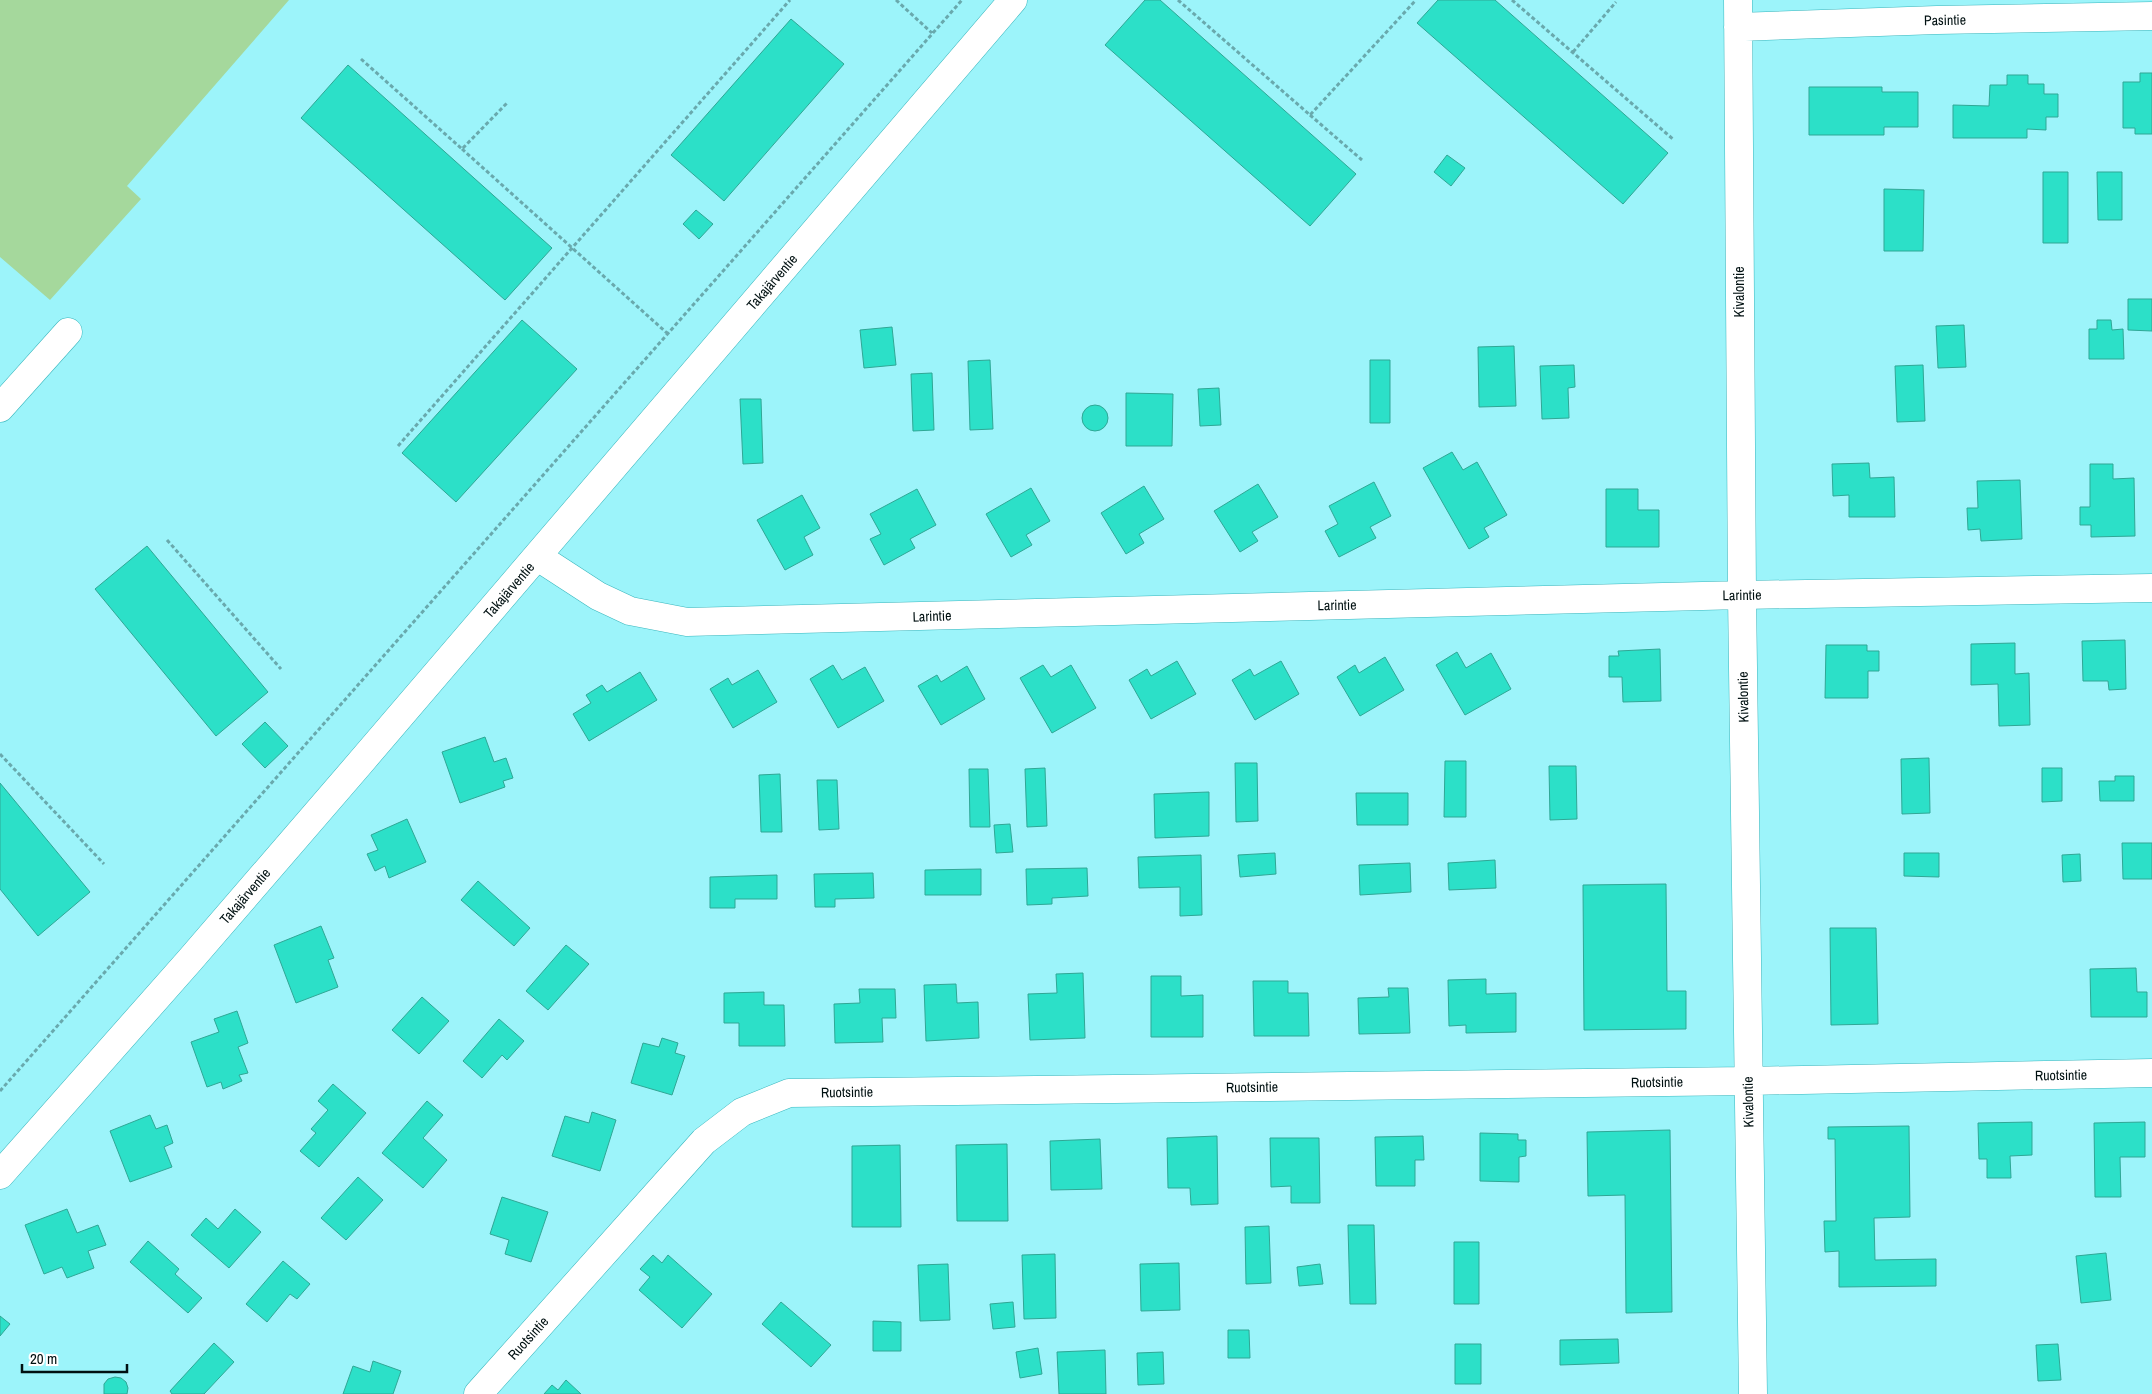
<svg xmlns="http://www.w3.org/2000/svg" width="2152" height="1394" font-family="'Archivo Narrow',sans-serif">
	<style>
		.green { fill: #a5d89c }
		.building { fill: #2ce0c8; stroke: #2fa795 }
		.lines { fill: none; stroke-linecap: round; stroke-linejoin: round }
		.minor-casing { stroke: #39b6bd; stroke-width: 29 }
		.tertiary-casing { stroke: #39b6bd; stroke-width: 29 }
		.path { stroke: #69a9ad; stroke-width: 3; stroke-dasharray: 4 2.5; stroke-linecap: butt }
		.minor { stroke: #fff; stroke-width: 28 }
		.tertiary { stroke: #fff; stroke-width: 28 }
		.labels { text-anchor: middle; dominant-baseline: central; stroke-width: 4; stroke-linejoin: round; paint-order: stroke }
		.street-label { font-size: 14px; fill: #001011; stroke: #fff }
	</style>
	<rect width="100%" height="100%" fill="#9cf4fa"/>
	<path class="green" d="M0,0H289L127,186L141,199L50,300L0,257Z"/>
	<path class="building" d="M1145,0H1160L1356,174L1310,226L1105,45Z
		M1438,0H1495L1668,153L1623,204L1417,23Z
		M791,19L844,64L724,201L671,155Z
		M348,65L552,248L505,300L301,118Z
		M2140,73H2152V134H2135V128H2123V82H2140Z
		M2007,75H2028V84H2044V94H2058V117H2046V130L2027,129V138H1953V105L1989,106L1990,85H2007Z
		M1809,87H1882V92H1918V127H1884V135H1809Z
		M1447,155L1465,168L1451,186L1434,172Z
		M2043,172H2068V243H2043Z
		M2097,172H2122V220H2098Z
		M1884,189L1924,190L1923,251H1884Z
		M696,210L713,224L699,239L683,224Z
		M2128,299H2152V331L2128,330Z
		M522,320L577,369L456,502L402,453Z
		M2097,320H2111L2112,330L2123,329L2124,359H2089V329H2097Z
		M1964,325L1966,367L1938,368L1936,326Z
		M892,327L896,365L864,368L860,330Z
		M1514,346L1516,406L1479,407L1478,347Z
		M990,360L993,429L970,430L968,361Z
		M1370,360H1390V423H1370Z
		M1574,365L1575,387L1568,388L1569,418L1542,419L1540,366Z
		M1923,365L1925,421L1897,422L1895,366Z
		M932,373L934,430L913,431L911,374Z
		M1219,388L1221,425L1200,426L1198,389Z
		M1126,393L1173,394L1172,446H1126Z
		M740,399H761L763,463L743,464Z
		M1082 418a13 13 0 1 1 26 0a13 13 0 1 1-26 0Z
		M1452,452L1463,470L1477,462L1507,515L1484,528L1489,537L1469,549L1423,468Z
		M1869,463L1870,478L1894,477L1895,517H1849V495L1833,496L1832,464Z
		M2090,464H2113V479L2134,478L2135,536L2091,537V525H2080V507H2090Z
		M2020,480L2022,539L1981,541L1980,529L1968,530L1967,508H1978L1977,481Z
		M1374,482L1391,516L1370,527L1376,538L1339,557L1325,531L1338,524L1329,506Z
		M1258,484L1278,517L1252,532L1258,541L1240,552L1214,511Z
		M1144,486L1164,519L1139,534L1144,543L1126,554L1101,513Z
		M1031,488L1050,521L1026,535L1032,545L1011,557L986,514Z
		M917,489L936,525L910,539L915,548L884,565L870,539L881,534L870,514Z
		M1606,489H1638V510H1659V547H1606Z
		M802,495L820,528L804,537L813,555L785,570L757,520Z
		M147,546L268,692L216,736L95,589Z
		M2125,640L2126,689L2109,690L2108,681H2083L2082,641Z
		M2015,643V674L2029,673L2030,725L1999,726L1998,684L1971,685V644Z
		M1826,645H1867V651H1879V671H1868V698H1825Z
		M1660,649L1661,701L1623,702L1622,677H1609V656H1619L1618,651Z
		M1457,652L1466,668L1491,653L1511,689L1465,715L1436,665Z
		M1385,657L1404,690L1360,716L1337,677L1355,665L1359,673Z
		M1177,661L1196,694L1151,719L1129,680L1147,669L1151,676Z
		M1281,661L1299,694L1255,720L1232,680L1250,669L1254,676Z
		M833,665L842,680L865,667L884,701L838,728L810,679Z
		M1043,665L1051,677L1071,665L1096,708L1052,733L1020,678Z
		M967,666L985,699L941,725L918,686L937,675L941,682Z
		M758,670L777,702L733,728L710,689L728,678L732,685Z
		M640,672L657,700L589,741L573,714L591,703L586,695L602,685L607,692Z
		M265,722L288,746L265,768L242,744Z
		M485,737L494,762L506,758L513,778L503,781L505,787L460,803L442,752Z
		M1929,758L1930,813L1902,814L1901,759Z
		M1445,761H1466V817H1444Z
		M1235,763H1257L1258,821L1236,822Z
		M1549,766H1576L1577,819L1550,820Z
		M1045,768L1047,826L1027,827L1025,769Z
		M2042,768H2062V801L2042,802Z
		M969,769H988L990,827H970Z
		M780,774L782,832H761L759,775Z
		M2115,776H2134V801H2100L2099,781H2115Z
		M817,780H837L839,829L819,830Z
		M0,783L90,892L38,936L0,889Z
		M1209,792V836L1155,838L1154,794Z
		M1356,793H1408V825H1357Z
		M407,819L426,862L389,878L385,866L375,871L367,854L378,850L371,835Z
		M1010,824L1013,852L996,853L994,825Z
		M2122,843H2152V879H2123Z
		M1275,853L1276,874L1240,877L1238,855Z
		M1904,853H1939V877L1904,876Z
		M2080,854L2081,881L2063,882L2062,855Z
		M1201,855L1202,915L1180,916V887L1139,888L1138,857Z
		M1495,860L1496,888L1449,890L1448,863Z
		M1410,863L1411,892L1360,895L1359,865Z
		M1087,868L1088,896L1052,898V904L1027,905L1026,869Z
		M981,869V895H925V870Z
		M873,873L874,898L835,899V907H815L814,874Z
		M777,875V899H735V908H710V877Z
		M478,881L530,928L514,946L461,900Z
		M1666,884L1667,991H1686V1029L1584,1030L1583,885Z
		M321,926L334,958L328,960L338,987L296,1003L274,945Z
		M1830,928H1876L1878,1024L1831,1025Z
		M566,945L589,964L548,1010L526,991Z
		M2136,968L2137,992H2147V1017H2091L2090,969Z
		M1083,973L1085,1038L1030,1040L1028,994L1057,993L1056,974Z
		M1151,976H1181V996L1203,995V1037H1151Z
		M1486,979V994L1516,993V1032L1466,1033V1025L1449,1026L1448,980Z
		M1253,981H1288V993H1308L1309,1036H1254Z
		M956,984L957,1003L978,1002L979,1038L926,1041L924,985Z
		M1388,988H1408L1410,1033L1359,1034L1358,998L1389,997Z
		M859,989H895L896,1018H882L883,1042L835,1043L834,1004L860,1003Z
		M764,992V1005H784L785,1046H739V1023H724V993Z
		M422,997L449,1021L419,1054L392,1030Z
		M237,1011L248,1043L238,1047L248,1073L239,1075L242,1081L223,1089L221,1082L207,1087L191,1042L219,1032L214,1019Z
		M499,1019L524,1041L507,1060L502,1055L482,1078L463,1061Z
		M662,1038L678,1043L675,1053L685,1056L672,1095L631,1083L643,1043L659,1047Z
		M333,1084L366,1113L319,1167L300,1151L316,1133L311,1129L328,1110L318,1101Z
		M427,1101L443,1115L423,1138L447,1160L423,1188L382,1153Z
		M592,1112L616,1120L600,1171L552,1156L565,1116L589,1123Z
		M150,1115L156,1129L167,1125L173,1143L164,1147L172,1167L130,1182L110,1131Z
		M2032,1122V1155L2010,1156L2011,1178H1987V1159H1979L1978,1123Z
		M2145,1122V1157H2120L2121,1197H2095L2094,1123Z
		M1909,1126L1910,1217L1874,1218L1875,1260L1936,1259V1286L1839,1287V1251L1825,1252L1824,1221H1836L1835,1139H1828V1127Z
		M1670,1130L1672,1312L1626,1313L1625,1195L1588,1196L1587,1132Z
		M1480,1133L1518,1134V1140H1526V1156L1519,1157V1182L1480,1181Z
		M1217,1136L1218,1204L1191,1205L1190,1188H1168L1167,1138Z
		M1423,1136L1424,1160H1415V1186H1376L1375,1137Z
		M1270,1138H1319L1320,1203H1291V1186L1271,1187Z
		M1100,1139L1102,1189L1051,1190L1050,1141Z
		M1007,1144L1008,1221H957L956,1145Z
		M900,1145L901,1227H852V1146Z
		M358,1177L383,1200L346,1240L321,1218Z
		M502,1197L548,1212L531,1262L505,1254L509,1240L490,1234Z
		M67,1209L77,1233L98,1225L106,1245L88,1251L94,1268L67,1278L62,1267L44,1274L25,1225Z
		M235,1209L261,1232L229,1268L191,1235L206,1218L218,1229Z
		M1348,1225H1374L1376,1304H1350Z
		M1269,1226L1271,1283L1246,1284L1245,1227Z
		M148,1241L179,1269L175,1274L202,1298L188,1313L130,1262Z
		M1454,1242H1479V1304H1454Z
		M2106,1253L2111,1300L2081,1303L2076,1256Z
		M1055,1254L1056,1318L1024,1319L1022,1255Z
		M653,1255L662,1263L668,1255L712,1294L682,1328L639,1290L650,1277L640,1269Z
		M283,1261L310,1284L297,1299L290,1294L267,1322L246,1304Z
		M1179,1263L1180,1310L1141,1311L1140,1264Z
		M948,1264L950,1320L920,1321L918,1265Z
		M1320,1264L1323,1284L1299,1286L1297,1267Z
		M781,1302L831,1345L811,1367L762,1324Z
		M1013,1302L1015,1327L993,1329L990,1304Z
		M0,1316L10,1324L0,1336Z
		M873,1321L901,1322V1351H873Z
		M1228,1330H1249L1250,1358H1228Z
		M1618,1339L1619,1363L1560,1365V1340Z
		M214,1343L234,1362L204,1394H172L170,1391Z
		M1455,1344H1481V1384H1455Z
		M2058,1344L2061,1380L2038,1381L2036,1345Z
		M1038,1348L1042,1374L1020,1378L1016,1352Z
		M1105,1350L1106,1394H1059L1057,1352Z
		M1163,1352L1164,1384L1138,1385L1137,1353Z
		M373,1361L401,1371L393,1394H343L353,1366L370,1372Z
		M115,1377L121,1378L126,1382L128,1388L127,1394H104V1384L108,1379Z
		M566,1380L581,1394H544L552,1385L558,1390Z"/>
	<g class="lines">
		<g class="minor-casing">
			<path id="minor" d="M1738,0L1742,595L1753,1394
				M1738,27L1937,20L2152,16
				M0,408L68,332
				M538,557L598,596L630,611L687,622L1742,595L2152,588
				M478,1394L704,1141L742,1112L789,1093L1748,1081L2152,1073"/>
		</g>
		<g class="tertiary-casing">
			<path id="tertiary" d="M0,1175L190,960L360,763L1013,0"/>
		</g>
		<path class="path" d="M896,0L932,33
			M1178,0L1310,115L1416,0
			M1512,0L1674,140
			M1573,52L1616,2
			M361,59L462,149L508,102
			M1310,115L1362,160
			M462,149L668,334
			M398,446L790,0
			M167,540L281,669
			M0,754L104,864
			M0,1091L962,0"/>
		<use href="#minor" class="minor"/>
		<use href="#tertiary" class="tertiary"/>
	</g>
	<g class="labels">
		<g class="street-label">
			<text transform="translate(1945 20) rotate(-1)">Pasintie</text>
			<text transform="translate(772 282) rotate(-49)">Takajärventie</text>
			<text transform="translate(1739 292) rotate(-90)">Kivalontie</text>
			<text transform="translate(509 590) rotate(-49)">Takajärventie</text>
			<text transform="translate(1742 595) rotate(-1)">Larintie</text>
			<text transform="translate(1337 605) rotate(-1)">Larintie</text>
			<text transform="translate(932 616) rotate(-2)">Larintie</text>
			<text transform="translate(1743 697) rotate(-91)">Kivalontie</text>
			<text transform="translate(245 896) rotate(-49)">Takajärventie</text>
			<text transform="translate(2061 1075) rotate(-1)">Ruotsintie</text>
			<text transform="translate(1657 1082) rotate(-1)">Ruotsintie</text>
			<text transform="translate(1252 1087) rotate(-1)">Ruotsintie</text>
			<text transform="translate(847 1092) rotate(-1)">Ruotsintie</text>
			<text transform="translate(1748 1102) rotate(-91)">Kivalontie</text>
			<text transform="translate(528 1338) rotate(-48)">Ruotsintie</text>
		</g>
	</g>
	<path d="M22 1364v8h105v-8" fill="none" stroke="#001011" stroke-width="2.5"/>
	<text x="30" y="1364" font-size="15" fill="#001011" stroke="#ffffff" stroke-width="4" paint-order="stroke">20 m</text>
</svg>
